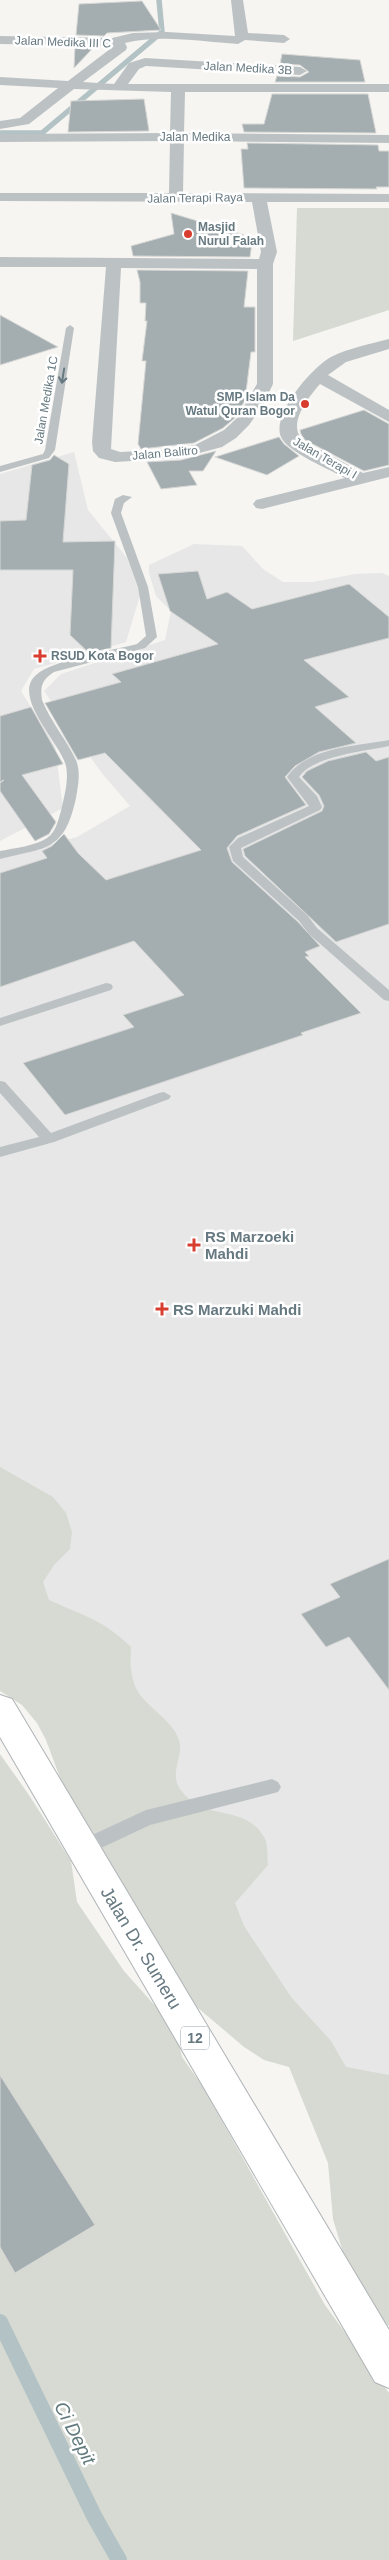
<svg xmlns="http://www.w3.org/2000/svg" width="389" height="2560" font-family="Helvetica,sans-serif">
	<style>
		.built { fill: #e6e7e6 }
		.green { fill: #d6dad2 }
		.lines { fill: none; stroke-linecap: round; stroke-linejoin: round }
		.stream-far1 { stroke: #b3c2c4; stroke-width: 5.5 }
		.stream { stroke: #b3c2c4; stroke-width: 16 }
		.building { fill: #a4aeb1; stroke: #d7d7d5 }
		.primary-casing { stroke: #aeb4b7; stroke-width: 2 }
		.lane { fill: #bcc2c4; fill-rule: evenodd }
		.street { fill: #bcc2c4; fill-rule: evenodd }
		.primary { fill: #fff; fill-rule: evenodd }
		.oneway { stroke: #667981 }
		.poi-dot { fill: #d83e30; stroke: #fff; stroke-width: 2 }
		.labels { text-anchor: middle; dominant-baseline: central; stroke-width: 5; stroke-linejoin: round; paint-order: stroke }
		.far-street-label { font-size: 12px; fill: #667981; stroke: #fff }
		.far-poi-label { font-size: 12px; font-weight: bold; fill: #667981; stroke: #fff; text-anchor: start }
		.shield { fill: #fff; stroke: #94a1a7; stroke-width: 1 }
		.shield-label { font-size: 14px; font-weight: bold; fill: #667981 }
		.poi-label { font-size: 15px; font-weight: bold; fill: #667981; stroke: #fff; text-anchor: start }
		.near-street-label { font-size: 18px; fill: #667981; stroke: #fff }
		.near-water-label { font-size: 19px; font-style: italic; fill: #627b7e; stroke: #fff }
	</style>
	<rect width="100%" height="100%" fill="#f6f5f2"/>
	<path class="built" d="M74,452L88,510L127,558L141,592L126,642L34,669L21,691L55,746L63,808L0,841V474Z
		M194,544L242,546L263,569L283,582H313L355,574L382,573L389,576V2188L0,1633V858L77,837L130,806L101,772L44,691L61,674L165,640L171,611L156,596L149,573V565Z"/>
	<path class="green" d="M297,208H389V310L293,341Z
		M0,1467L53,1497L66,1513L72,1532L70,1549L54,1565L43,1582L49,1600C84,1616 102,1619 131,1647C130,1662 130,1674 136,1688C145,1708 177,1721 180,1745C181,1759 170,1775 180,1789C205,1824 246,1802 265,1839C268,1846 267,1858 268,1865L235,1903L244,1926L291,1997L331,2041L346,2067L389,2075V2326L369,2309L351,2279L333,2219L328,2163L289,2067L264,2060L244,2047L185,1997L62,1783L46,1740L37,1723L22,1705L0,1691Z
		M0,1754L29,1795L71,1861L77,1902L124,1971L175,2028L182,2057L203,2087L325,2305L389,2393V2560H0Z"/>
	<g class="lines">
		<path class="stream-far1" d="M0,133H42L162,32L159,0"/>
		<path class="stream" d="M0,2322L94,2516L119,2560"/>
	</g>
	<path class="building" d="M142,1L161,30L107,33L104,36L76,35L79,4Z
		M75,47L93,48L74,68Z
		M282,54L360,60L365,82H275L277,76L300,77L309,72L300,65L280,64Z
		M272,94H368L376,133L244,132L242,124H264Z
		M144,99L149,131L68,132L71,101Z
		M247,143L378,145L379,151H389V187H376L377,189L244,188L241,149H248Z
		M171,213L244,235L238,238L252,243L250,257L133,256L131,246L174,234Z
		M137,270L248,271L244,307H255V352H251L245,400L236,417L223,428L194,443L141,449L138,444L146,361H142L147,321H145L146,303H140V282Z
		M0,315L58,347L0,365Z
		M364,410L389,424V465L364,471L305,440L301,434L300,430Z
		M279,437L284,444L299,456L267,475L215,457Z
		M216,451L203,471H189L197,485L161,489L147,462L181,460Z
		M54,455L69,464L63,542L115,541L111,648L89,653L70,635L73,570H0V521L26,520L32,465L50,460Z
		M198,571L207,599L227,592L252,609L349,584L389,617V638L304,660L349,697L315,707L356,743L319,752L295,766L285,777L306,805L237,836L227,848L232,862L298,922L320,946L305,952L309,956L305,957L361,1013L301,1033L303,1035L65,1115L23,1063L134,1027L123,1015L184,995L134,941L0,987V873L47,858L42,851L52,846L64,834L78,853L106,880L201,850L105,753L78,760L45,703L121,682L112,674L218,644L170,611L158,574Z
		M31,707L63,764L22,775L56,822L49,834L35,841L0,791V783L4,780L0,782V716Z
		M366,752L376,761L389,757V924L336,942L245,856L243,849L322,811L324,806L319,795L302,777L307,771L328,761Z
		M389,1559V1690L349,1637L326,1647L301,1614L340,1597L330,1584Z
		M0,2075L95,2225L15,2273L0,2247Z"/>
	<g class="lines">
		<g class="primary-casing">
			<path id="primary" d="M0,1695L12,1699L389,2330V2388L375,2382L0,1737Z"/>
		</g>
		<path class="lane" d="M70,325L74,328L55,450L49,458L0,472V466L43,454L45,450L66,328Z
			M123,495L132,497L124,503L121,513L148,587L157,637L145,648L54,672C42,680 40,686 42,700C51,722 66,739 76,760C81,772 78,786 76,798C64,852 47,847 0,859V851C15,848 35,846 47,838C56,832 58,820 61,811C64,797 69,781 66,766C61,744 11,697 36,675C52,660 114,650 137,644L146,636L138,587L111,513L115,499Z
			M389,740V746C366,751 313,756 299,777L317,796L322,807L320,810L241,848L243,857L307,915L317,928L389,990V1001L384,1000L309,934L299,921L233,861L229,847L238,838L309,806L287,777C307,747 357,746 389,740Z
			M106,983L111,984L113,987L111,990L0,1026V1018Z
			M0,1081L5,1082L51,1133L159,1093L164,1092L171,1096L169,1099L54,1142L0,1157V1147L39,1137L0,1093Z
			M272,1779L278,1782L281,1787L278,1792L150,1825L82,1857L75,1855L73,1849L75,1843L146,1810Z"/>
		<path class="street" d="M231,0H243L248,33L284,35L290,39L284,43L245,40L238,44C202,42 161,34 125,43L127,47L126,50L83,82L114,84L129,63L145,58L300,67L307,71L300,75L146,66L139,69L128,84H389V92H185L184,133L389,135V143L184,141L183,193L389,194V202H267L277,252L273,264V384L263,405L249,425L236,438L222,447L181,458L115,462L99,458L93,451L92,442L106,267H0V257L259,259L261,252L252,202L0,201V193H169L170,141L0,142V134L170,133L171,92L74,89L29,124L0,129V121L20,118L58,88L0,85V77L68,81L114,46L0,44V36L112,38L133,33L167,32L235,36ZM121,268L257,269V384L237,418L224,430L195,445L161,450L120,452L111,449Z
			M389,339V349L346,362L328,375L389,410V422L320,384C307,399 286,426 304,441L363,473L389,467V477L262,509L256,508L253,504L256,500L345,478C331,470 287,452 281,437C271,415 312,367 331,357C349,348 370,344 389,339Z"/>
		<use href="#primary" class="primary"/>
	</g>
	<defs><path id="oneway-shaft" d="M-6 0H5M1.5-3L5.5 0L1.5 3" fill="none" stroke-width="1.6" stroke-linecap="round" stroke-linejoin="round" transform="scale(1.25)"/></defs>
	<use class="oneway" href="#oneway-shaft" transform="translate(63 376) rotate(99)"/>
	<g class="poi-dot">
		<circle cx="188" cy="234" r="5"/>
		<circle cx="305" cy="404" r="5"/>
		<path d="M37.5 648.5h5v5h5v5h-5v5h-5v-5h-5v-5h5z"/>
		<path d="M191.5 1237.5h5v5h5v5h-5v5h-5v-5h-5v-5h5z"/>
		<path d="M159.5 1301.5h5v5h5v5h-5v5h-5v-5h-5v-5h5z"/>
	</g>
	<g class="labels">
		<g class="far-street-label">
			<text transform="translate(63 42) rotate(2)">Jalan Medika III C</text>
			<text transform="translate(248 68) rotate(3)">Jalan Medika 3B</text>
			<text x="195" y="137">Jalan Medika</text>
			<text transform="translate(195 198) rotate(-1)">Jalan Terapi Raya</text>
			<text transform="translate(46 400) rotate(-80)">Jalan Medika 1C</text>
			<text transform="translate(165 453) rotate(-5)">Jalan Balitro</text>
			<text transform="translate(325 458) rotate(30)">Jalan Terapi I</text>
		</g>
		<g class="far-poi-label">
			<text x="198" y="227">Masjid<tspan x="198" dy="14">Nurul Falah</tspan></text>
			<text x="295" y="397" text-anchor="end">SMP Islam Da<tspan x="295" dy="14">Watul Quran Bogor</tspan></text>
			<text x="51" y="656">RSUD Kota Bogor</text>
		</g>
		<rect class="shield" x="181" y="2026.5" width="28" height="23" rx="4"/>
		<g class="shield-label">
			<text x="195" y="2038">12</text>
		</g>
		<g class="poi-label">
			<text x="205" y="1236">RS Marzoeki<tspan x="205" dy="17">Mahdi</tspan></text>
			<text x="173" y="1309">RS Marzuki Mahdi</text>
		</g>
		<g class="near-street-label">
			<text transform="translate(141 1948) rotate(59)">Jalan Dr. Sumeru</text>
		</g>
		<g class="near-water-label">
			<text transform="translate(75 2433) rotate(63)">Ci Depit</text>
		</g>
	</g>
</svg>
